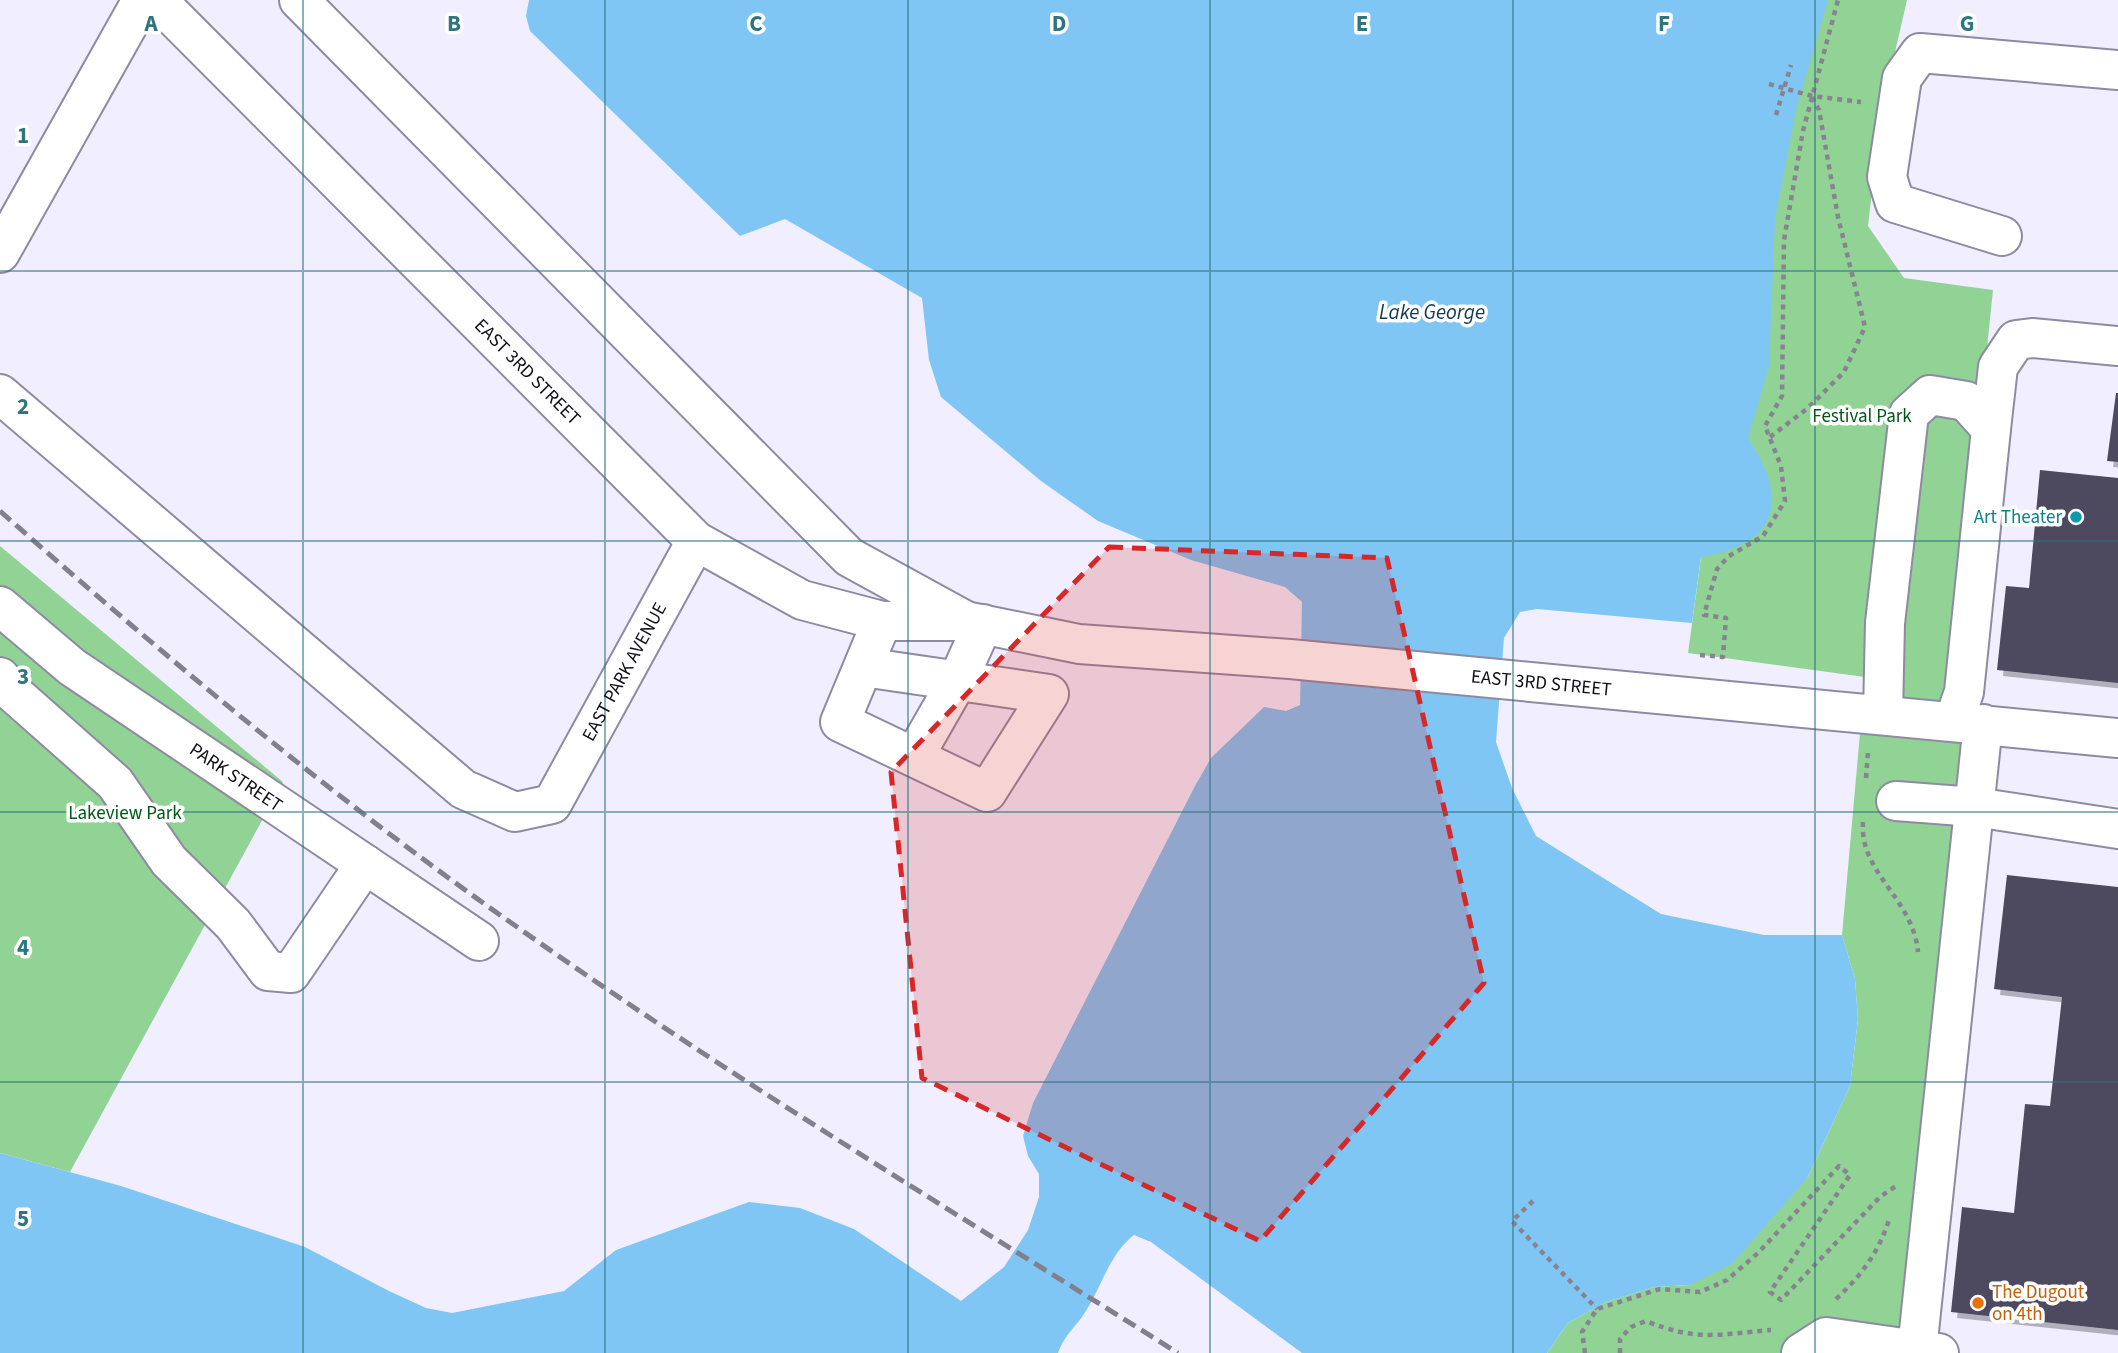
<svg xmlns="http://www.w3.org/2000/svg" width="2118" height="1353" font-family="'Source Sans 3',sans-serif">
	<style>
		.green { fill: #91d395 }
		.water { fill: #80c6f5 }
		.building { fill: #4d495e; filter: url(#shadow) }
		.lines { fill: none; stroke-linecap: round; stroke-linejoin: round }
		.minor-casing { stroke: #8e8aa2; stroke-width: 42 }
		.path { stroke: #868490; stroke-width: 4.5; stroke-dasharray: 5 5; stroke-linecap: butt }
		.minor { stroke: #fff; stroke-width: 38 }
		.rail { stroke: #82808d; stroke-width: 5; stroke-dasharray: 14 7; stroke-linecap: butt }
		.marked { fill: #d62828; fill-opacity: 0.2; stroke: #d62828; stroke-width: 5; stroke-dasharray: 14 9; stroke-linejoin: round }
		.grid { fill: none; stroke: #2d757f; stroke-width: 2; stroke-opacity: 0.55 }
		.culture-dot { fill: #0f9aa8; stroke: #fff; stroke-width: 2.5 }
		.food-dot { fill: #e8710a; stroke: #fff; stroke-width: 2.5 }
		.labels { text-anchor: middle; dominant-baseline: central; stroke-width: 7; stroke-linejoin: round; paint-order: stroke }
		.street-label { font-size: 19px; fill: #0f0d16; stroke: #fff }
		.park-label { font-size: 19px; fill: #005717; stroke: #fff }
		.culture-label { font-size: 19px; fill: #0d838f; stroke: #fff; text-anchor: end }
		.food-label { font-size: 19px; fill: #c56008; stroke: #fff; text-anchor: start }
		.water-label { font-size: 21px; font-style: italic; fill: #123951; stroke: #fff }
		.grid-label { font-size: 23px; text-anchor: middle; font-weight: bold; fill: #2d757f; stroke: #fff; stroke-width: 7; stroke-linejoin: round; paint-order: stroke }
	</style>
	<defs>
		<filter id="shadow"><feDropShadow dx="6" dy="6" stdDeviation="0" flood-color="#0004"/></filter>
	</defs>
	<rect width="100%" height="100%" fill="#f1efff"/>
	<path class="green" d="M1777,0H1907L1881,113L1868,226L1904,278L1993,290L1987,348L2010,352L1911,1353H1547L1568,1323L1606,1302L1654,1287L1690,1285L1808,1177L1850,1086L1858,1019L1855,979L1842,935L1865,677L1688,653Z
		M0,546L283,782L70,1172L0,1153Z"/>
	<path class="water" d="M529,0H1828L1796,110L1775,219L1769,366L1748,438C1790,499 1778,545 1701,557L1692,623L1537,609L1520,612L1504,638L1496,742L1512,788L1536,836L1661,914L1764,935H1842L1855,979L1858,1019L1850,1086L1808,1177L1733,1263L1690,1285L1654,1287L1606,1302L1568,1323L1547,1353H1302L1151,1242L1134,1235C1108,1255 1101,1290 1082,1317C1072,1330 1063,1338 1058,1353H0V1153L121,1186L305,1247L389,1291L426,1308L452,1313L564,1291L616,1250L749,1202L800,1208L854,1229L961,1301L1004,1267L1028,1230L1039,1197V1174L1028,1156L1023,1136L1033,1103L1195,786L1211,758L1264,707L1286,711L1300,705L1302,602L1285,587L1191,560L1098,521L1041,481L941,397L929,360L922,298L785,219L740,236L530,31L526,16Z"/>
	<path class="building" d="M2116,393H2118V462L2107,461Z
		M2040,470L2118,478V683L1997,670L2006,586L2029,588Z
		M2007,875L2118,887V1330L1951,1312L1962,1207L2014,1213L2025,1104L2050,1106L2062,997L1994,989Z"/>
	<g class="lines">
		<g class="minor-casing">
			<g id="minor">
				<path id="s1" d="M157,0L696,541L802,600L882,621H966L1079,644L1290,659L2118,738"/>
				<path d="M299,0L849,557L964,620"/>
				<path d="M2002,236L1895,203L1887,177L1902,78L1920,53L2118,70"/>
				<path d="M0,253L142,0"/>
				<path id="s2" d="M0,394L463,789L515,812L552,804L696,541"/>
				<path d="M1991,429L1998,367L2016,340L2032,338L2118,346"/>
				<path id="s3" d="M0,606L72,667L479,941"/>
				<path d="M863,667L1049,694L987,792L840,722L882,621"/>
				<path d="M0,677L11,691L115,783L169,861L233,924L268,971L291,973L365,864"/>
				<path d="M1883,714L1885,623L1909,414L1930,395L1966,401L1991,429L1964,692L1954,721"/>
				<path d="M914,757L958,680L983,624"/>
				<path d="M1896,801L1975,807L2118,829"/>
				<path d="M1917,1350L1983,724"/>
				<path d="M1801,1353L1826,1337L1939,1353"/>
			</g>
		</g>
		<path class="path" d="M1769,84L1812,96L1861,102
			M1776,115L1791,65
			M1770,437L1808,408L1844,372L1865,327L1838,217L1819,110L1812,97
			M1700,655L1723,657L1726,618L1704,615L1717,569L1729,556L1763,536L1785,501L1781,466L1765,426L1782,396L1784,240L1803,131L1838,0
			M1866,778L1868,752
			M1863,822C1859,873 1913,898 1918,952
			M1533,1201L1512,1221L1597,1309
			M1836,1299C1862,1275 1879,1252 1890,1217
			M1585,1353L1582,1332L1597,1309L1660,1289L1700,1292L1727,1280L1758,1253L1839,1166L1850,1175L1770,1292L1781,1300L1880,1197L1896,1186
			M1620,1353V1339L1631,1327L1646,1321C1697,1342 1719,1334 1771,1330"/>
		<use href="#minor" class="minor"/>
		<path class="rail" d="M0,511C164,656 331,796 510,922C726,1075 954,1212 1178,1353"/>
	</g>
	<path class="marked" d="M1109,547L1387,558L1484,983L1260,1241L922,1078L891,772Z"/>
	<path class="grid" d="M303,0V1353M605,0V1353M908,0V1353M1210,0V1353M1513,0V1353M1815,0V1353M0,271H2118M0,541H2118M0,812H2118M0,1082H2118"/>
	<circle class="culture-dot" cx="2076" cy="517" r="7"/>
	<circle class="food-dot" cx="1978" cy="1303" r="7"/>
	<g class="labels">
		<g class="street-label">
			<text stroke="none"><textPath href="#s1" startOffset="525">EAST 3RD STREET</textPath></text>
			<text stroke="none"><textPath href="#s2" startOffset="854">EAST PARK AVENUE</textPath></text>
			<text stroke="none"><textPath href="#s1" startOffset="1631">EAST 3RD STREET</textPath></text>
			<text stroke="none"><textPath href="#s3" startOffset="292">PARK STREET</textPath></text>
		</g>
		<g class="park-label">
			<text x="1862" y="416">Festival Park</text>
			<text x="125" y="813">Lakeview Park</text>
		</g>
		<g class="culture-label">
			<text x="2062" y="517">Art Theater</text>
		</g>
		<g class="food-label">
			<text x="1992" y="1292">The Dugout<tspan x="1992" dy="22">on 4th</tspan></text>
		</g>
		<g class="water-label">
			<text x="1432" y="312">Lake George</text>
		</g>
	</g>
	<g class="grid-label">
		<text x="151" y="31">A</text>
		<text x="454" y="31">B</text>
		<text x="756" y="31">C</text>
		<text x="1059" y="31">D</text>
		<text x="1362" y="31">E</text>
		<text x="1664" y="31">F</text>
		<text x="1967" y="31">G</text>
		<text x="23" y="143">1</text>
		<text x="23" y="414">2</text>
		<text x="23" y="684">3</text>
		<text x="23" y="955">4</text>
		<text x="23" y="1226">5</text>
	</g>
</svg>
